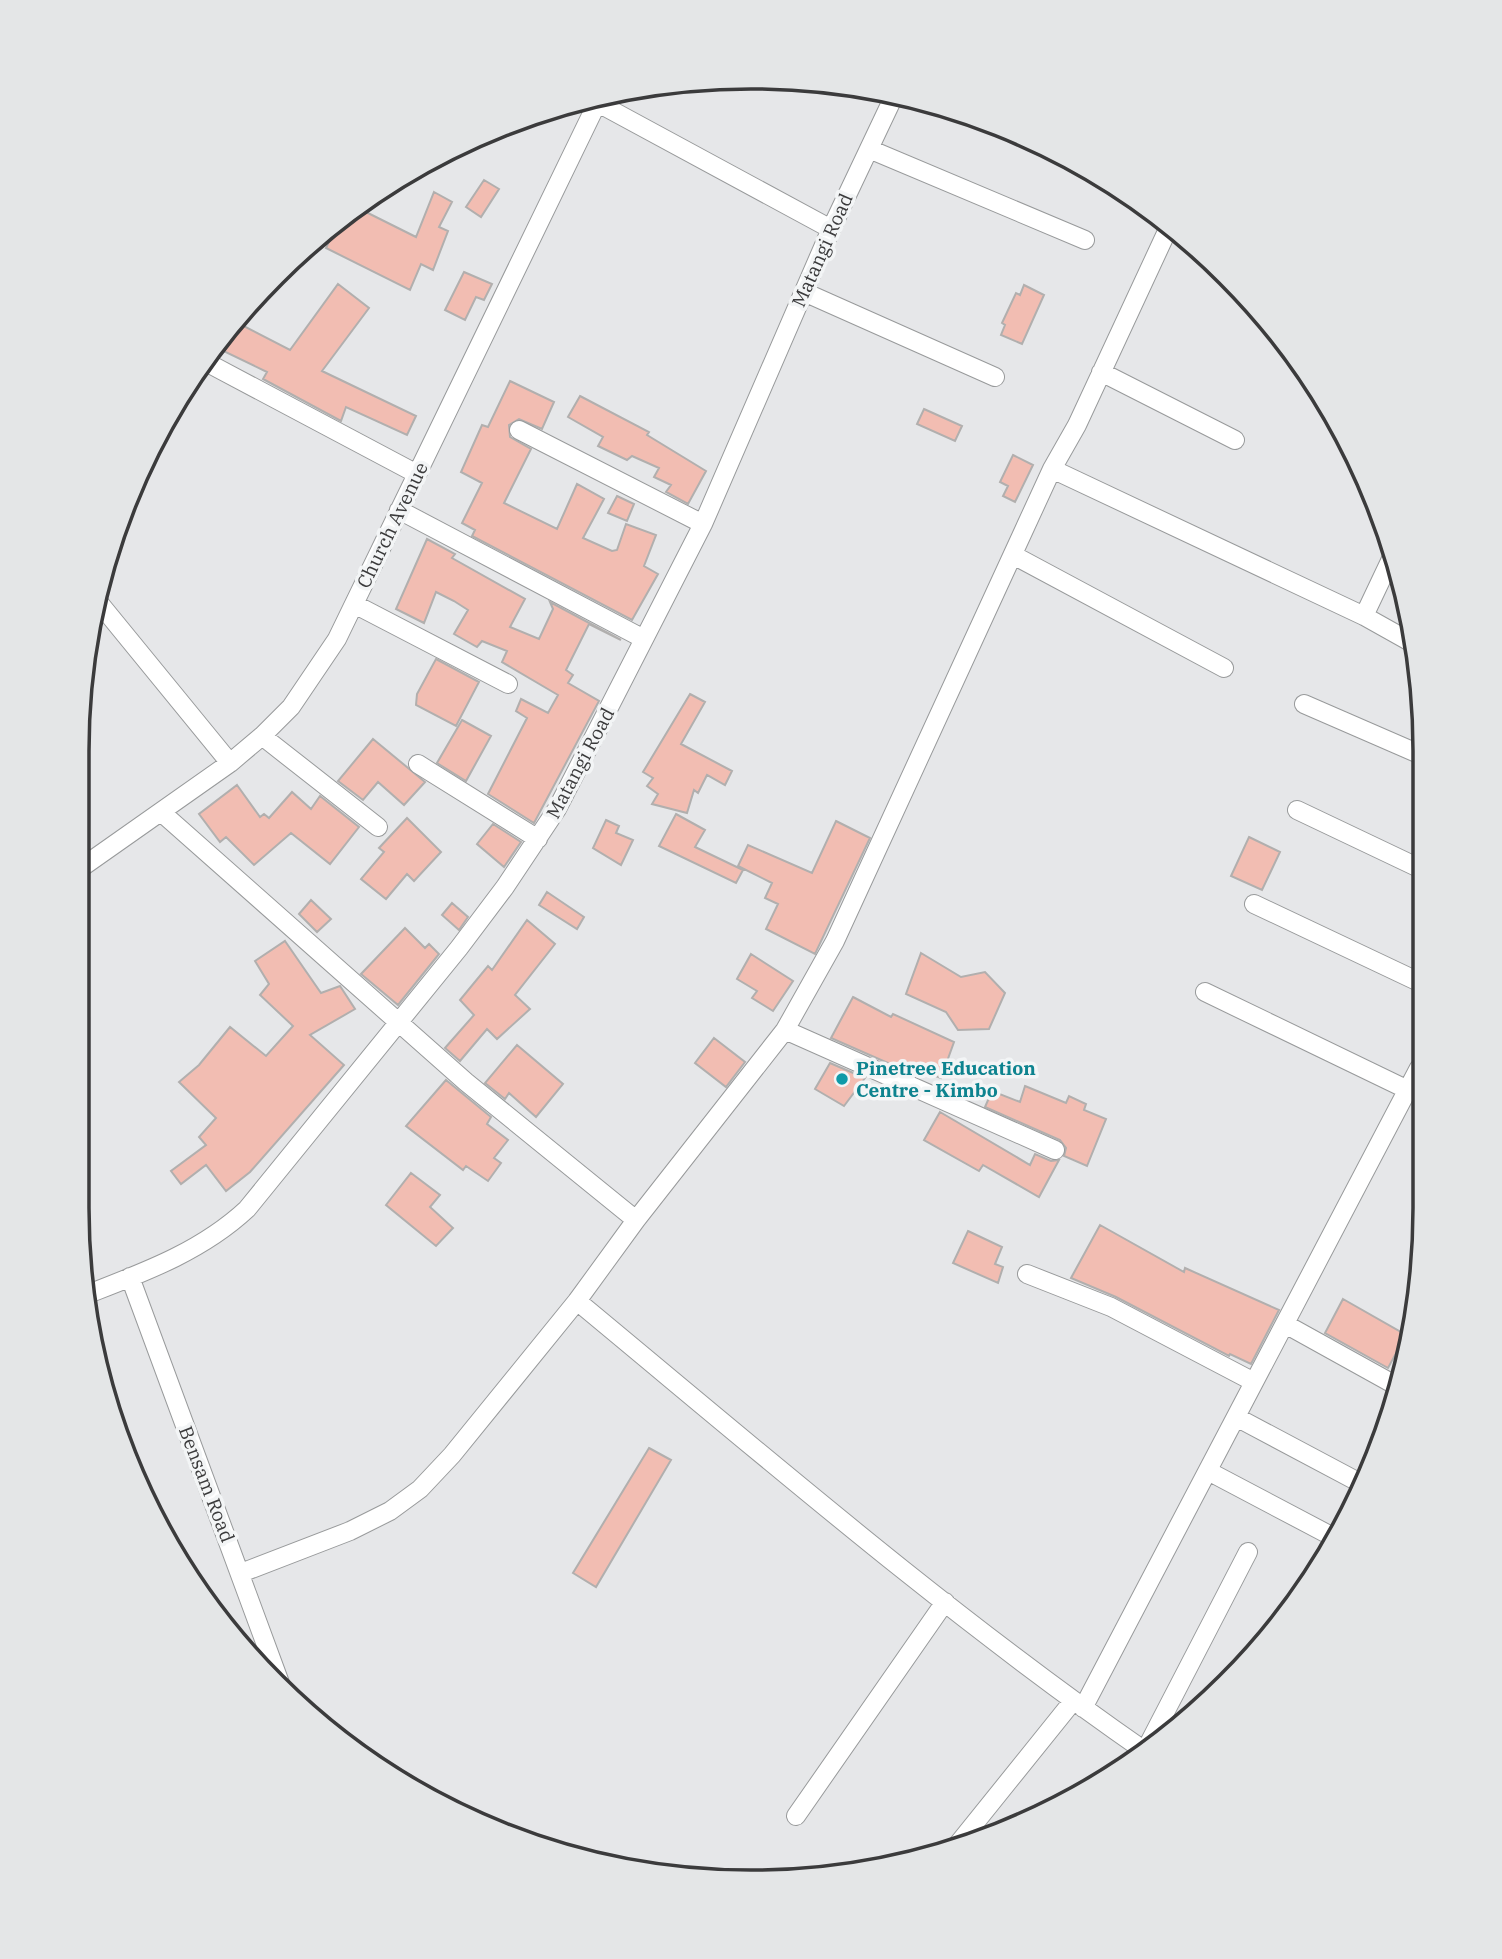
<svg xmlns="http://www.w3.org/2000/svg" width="1502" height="1959" font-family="'IBM Plex Serif',serif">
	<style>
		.building { fill: #f2bdb2; stroke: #b1afae; stroke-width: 2 }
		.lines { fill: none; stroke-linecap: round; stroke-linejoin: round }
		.minor-casing { stroke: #989a9b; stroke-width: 20 }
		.minor { stroke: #fff; stroke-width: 18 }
		.culture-dot { fill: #0f9aa8; stroke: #f3f5f6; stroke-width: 2.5 }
		.labels { text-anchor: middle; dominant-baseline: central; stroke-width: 7; stroke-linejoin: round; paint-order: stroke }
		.street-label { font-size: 19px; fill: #3b3b3c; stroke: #f3f5f6 }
		.culture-label { font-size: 19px; font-weight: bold; fill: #0d838f; stroke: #f3f5f6; text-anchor: start }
		.rim { fill: none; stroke: #3b3b3c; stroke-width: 3.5 }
	</style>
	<rect width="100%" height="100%" fill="#e6e7e9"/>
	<path class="building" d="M484,180L499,189L481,217L466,207Z
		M434,192L452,202L439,227L448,231L433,270L421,264L410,290L326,248L335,229L358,208L416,237Z
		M464,272L492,284L484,300L476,297L465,320L445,310Z
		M338,284L369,308L322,371L416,416L407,435L346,407L341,421L263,379L267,372L213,346L236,322L290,350Z
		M1024,285L1044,295L1022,344L1001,335L1005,325L1002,323L1016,293L1020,295Z
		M510,381L554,402L542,429L519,419L509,425L510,437L531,449L504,503L557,529L577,484L604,499L583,538L612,551L617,550L626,524L656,535L644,566L658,574L632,620L472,536L475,530L462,523L482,483L461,472L482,425L488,427Z
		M580,396L649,432L647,435L706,471L688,504L666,492L671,485L654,477L659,468L632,456L627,460L598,446L603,437L568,417Z
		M924,409L962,426L955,441L917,424Z
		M1013,455L1033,465L1015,502L1003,496L1008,486L1000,482Z
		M617,496L634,504L627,521L608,513Z
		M427,539L455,554L452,558L525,599L510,627L539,639L553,609L550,602L621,640L589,624L566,670L573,675L568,683L599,701L534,823L488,794L527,718L516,711L521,699L548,713L558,695L502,662L507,651L482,641L477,647L454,634L468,610L454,601L436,592L424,623L396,609Z
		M436,659L479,682L456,726L416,705L417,694Z
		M690,694L705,702L681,744L732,771L725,785L707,775L698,793L694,790L687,813L652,804L658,794L647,786L653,778L643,772Z
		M462,720L491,736L466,781L437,763Z
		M373,739L425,782L404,805L378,782L363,800L338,781Z
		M237,785L260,817L264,814L269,818L292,792L311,809L320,796L359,827L330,864L291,833L254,865L226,837L220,842L199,814Z
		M676,814L705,830L695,847L743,870L736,883L659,846Z
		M407,818L441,852L414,881L407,874L386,899L361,879L384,852L379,848Z
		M606,820L619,826L616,833L633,840L621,865L593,848Z
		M836,821L870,838L815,954L766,929L778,904L765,898L772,883L738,866L748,845L812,873Z
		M493,824L521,842L504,867L477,844Z
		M1249,837L1280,852L1262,890L1231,876Z
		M547,892L584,917L577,929L539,905Z
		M311,900L331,919L317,932L299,914Z
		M452,903L468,917L459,930L442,915Z
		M527,920L555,944L515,995L530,1009L497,1039L487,1029L460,1061L445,1048L474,1015L460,1000L488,966L492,970Z
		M405,928L425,948L429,944L439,954L398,1005L361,974Z
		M285,941L321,993L340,986L355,1009L310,1035L344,1065L250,1172L226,1191L206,1165L181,1184L171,1171L206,1145L199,1137L216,1118L179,1082L199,1065L230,1027L266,1056L293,1026L260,995L269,984L255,961Z
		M921,953L961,977L985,972L1005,993L989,1029L958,1030L946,1012L906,994Z
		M751,954L793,981L773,1011L752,998L757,991L737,979Z
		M853,997L891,1017L893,1014L954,1042L941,1078L909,1067L906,1071L831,1038Z
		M714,1038L745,1062L726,1087L695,1063Z
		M517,1045L563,1084L536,1117L509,1093L505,1099L485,1083Z
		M830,1063L865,1078L844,1106L815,1089Z
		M446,1080L491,1117L487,1124L508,1140L494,1158L501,1163L488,1181L466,1166L463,1170L406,1126Z
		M1025,1086L1066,1103L1069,1096L1086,1104L1084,1110L1106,1119L1087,1166L1064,1156L1066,1148L1060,1140L985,1107L992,1091L1020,1102Z
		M940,1112L1030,1165L1035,1154L1051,1161L1059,1160L1039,1197L983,1165L979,1171L924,1140Z
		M411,1173L440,1195L430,1207L453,1228L436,1246L386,1205Z
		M1100,1225L1184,1272L1185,1268L1279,1310L1251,1364L1230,1354L1229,1356L1116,1297L1071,1278Z
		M968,1231L1002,1247L995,1264L1003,1267L998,1283L953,1263Z
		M1343,1299L1406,1335L1388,1368L1325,1333Z
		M649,1448L671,1460L596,1587L573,1573Z"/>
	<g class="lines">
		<g class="minor-casing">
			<path id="minor" d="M598,103L831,229
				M869,149L1085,240
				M804,292L995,377
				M204,361L417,474
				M1101,372L1235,440
				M519,430L703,524
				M1052,469L1364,616L1414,644
				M399,510L644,639
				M1013,555L1224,668
				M96,599L230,763
				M354,604L508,684
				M1364,616L1391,559
				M1304,704L1419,754
				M262,736L378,827
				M418,764L538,839
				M1297,810L1419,868
				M161,812L466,1082L636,1220
				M78,870L230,763L262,736L291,707L337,639L601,95
				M1254,904L1419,982
				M1205,992L1408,1090
				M785,1030L1055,1150
				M1027,1274L1111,1307L1254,1382
				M130,1277L283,1691
				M88,1294C145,1272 202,1251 247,1209L459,948L505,887L557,809L703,524L831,229L895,94
				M577,1301C763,1455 947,1614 1146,1752
				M1285,1324L1395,1385
				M1236,1417L1364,1485
				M1208,1471L1335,1538
				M241,1573L350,1531L390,1511L420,1489L452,1455L577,1301L636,1220L785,1030L835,941L1052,469L1077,425L1169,227
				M1083,1708L1419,1068
				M1145,1751L1248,1552
				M796,1816L945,1602
				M954,1849L1073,1701"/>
		</g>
		<use href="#minor" class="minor"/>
	</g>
	<circle class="culture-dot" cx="842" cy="1079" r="7"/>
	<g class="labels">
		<g class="street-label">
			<text transform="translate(822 250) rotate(-66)">Matangi Road</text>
			<text transform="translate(392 525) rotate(-64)">Church Avenue</text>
			<text transform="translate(580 763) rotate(-62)">Matangi Road</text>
			<text transform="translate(207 1484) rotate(69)">Bensam Road</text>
		</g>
		<g class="culture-label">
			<text x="856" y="1068">Pinetree Education<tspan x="856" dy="22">Centre - Kimbo</tspan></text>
		</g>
	</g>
	<path d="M0 0H1502V1959H0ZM751 89H751A662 662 0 0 1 1413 751V1208A662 662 0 0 1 751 1870H751A662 662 0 0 1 89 1208V751A662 662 0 0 1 751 89Z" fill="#e4e6e7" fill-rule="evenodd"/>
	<path class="rim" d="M751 89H751A662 662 0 0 1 1413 751V1208A662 662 0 0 1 751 1870H751A662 662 0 0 1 89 1208V751A662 662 0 0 1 751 89Z"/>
</svg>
